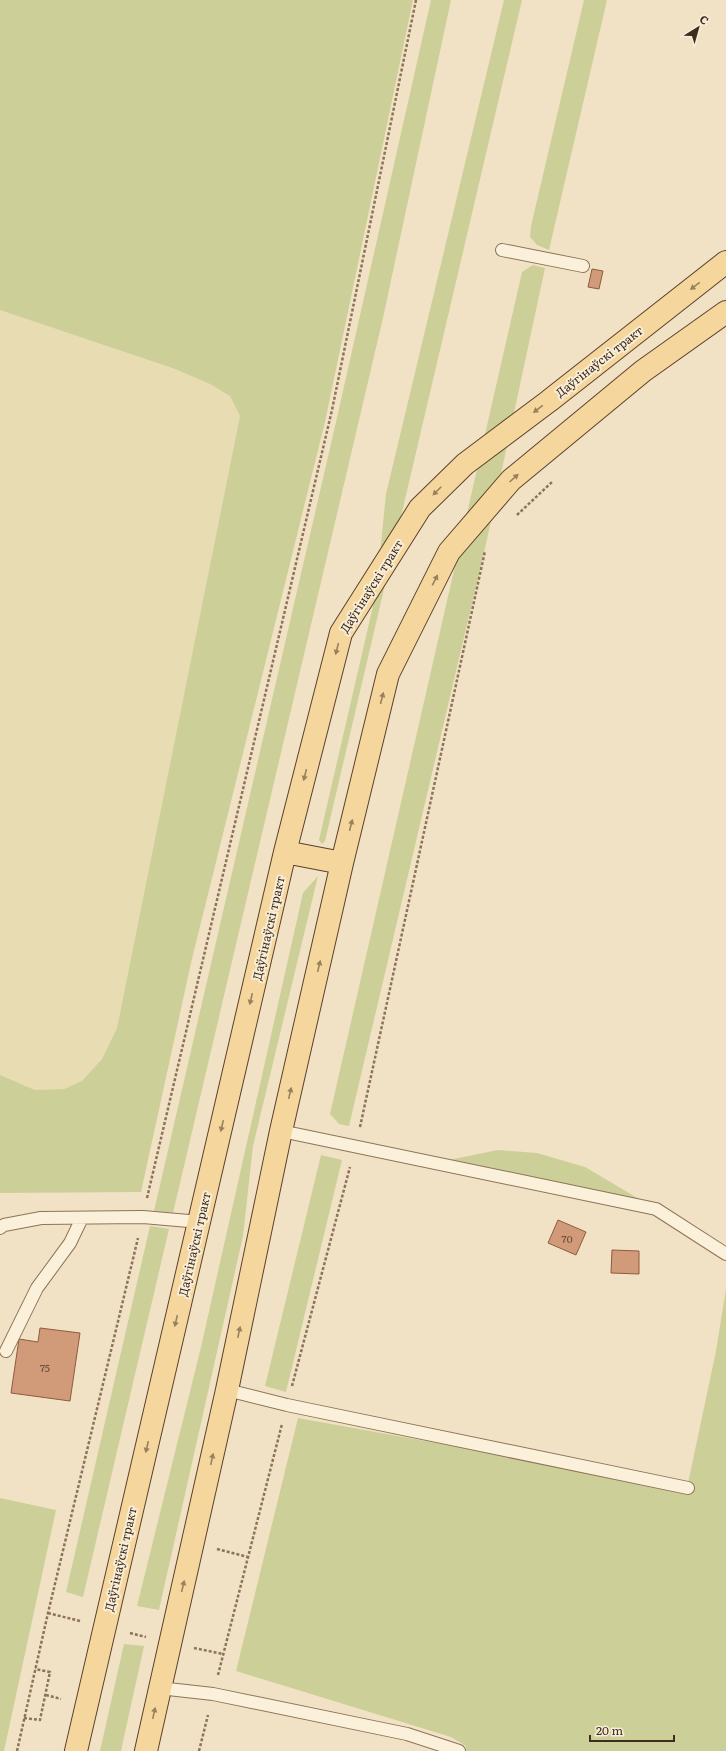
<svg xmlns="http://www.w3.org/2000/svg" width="726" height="1751" font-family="Literata,serif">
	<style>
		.farmland { fill: #e7dcb2 }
		.green { fill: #ccd098 }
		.building { fill: #d19a79; stroke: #8e5b3e }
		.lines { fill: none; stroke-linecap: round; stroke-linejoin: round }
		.service-casing { stroke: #8d735a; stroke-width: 14 }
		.primary-casing { stroke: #5b412e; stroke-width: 24 }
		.path { stroke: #8d735a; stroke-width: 2.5; stroke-dasharray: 3 2; stroke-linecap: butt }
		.service { stroke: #fbf0d9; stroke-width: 12 }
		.primary { stroke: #f5d69c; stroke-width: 22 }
		.oneway { fill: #99815e }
		.labels { text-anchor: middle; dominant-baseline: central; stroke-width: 4; stroke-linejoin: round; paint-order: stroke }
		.number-label { font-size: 10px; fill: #624836 }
		.street-label { font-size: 12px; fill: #3d2c1f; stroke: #f8edd6 }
	</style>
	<rect width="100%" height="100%" fill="#f1e2c5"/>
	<path class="farmland" d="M0,310L175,369L211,384L230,396L240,416L117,1028L102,1059L82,1081L64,1089L35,1090L0,1075Z"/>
	<path class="green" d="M0,0H413L325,422L191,963L141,1192L0,1193V1075L35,1090L64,1089L82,1081L102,1059L117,1028L240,416L230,396L210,384L175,369L0,310Z
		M431,0H451L383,318L173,1213L154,1211L336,422Z
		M504,0H522L325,841L322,844L319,840L376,593L386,494Z
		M584,0H607L549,250L537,245L530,237L531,226Z
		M533,265L545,268L486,544L349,1126L339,1124L330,1114L522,272Z
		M318,876L253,1146L243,1236L159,1610L137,1606L201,1347L303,893Z
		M498,1150L537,1153L585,1167L656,1209L434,1163Z
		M321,1155L342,1160L286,1392L265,1386Z
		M150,1226L169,1229L83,1597L66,1592Z
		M726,1289V1751H465L466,1746L451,1737L236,1671L298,1418L687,1488L716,1351Z
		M0,1498L56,1510L4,1751H0Z
		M124,1644L144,1646L121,1751H100Z"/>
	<path class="building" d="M592,269L603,271L599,289L588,287Z
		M558,1220L586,1232L576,1255L548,1243Z
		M612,1250L639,1251V1274L611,1273Z
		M40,1328L80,1333L70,1401L11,1393L19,1339L38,1342Z"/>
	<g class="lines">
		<g class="service-casing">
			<path id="service" d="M502,250L583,266
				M281,1131L656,1209L726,1254
				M0,1228L4,1225L41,1218L143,1217L200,1222
				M6,1351L37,1288L70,1243L82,1218
				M227,1390L287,1405L688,1488
				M159,1688L213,1694L407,1734L459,1751"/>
		</g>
		<g class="primary-casing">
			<path id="primary" d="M285,852L342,863
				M76,1751L285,852L341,633L420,508L465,464L549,401L726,262
				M146,1751L227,1390L281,1131L342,863L388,674L449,552L511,480L643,371L726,312"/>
		</g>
		<path class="path" d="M517,515L552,482
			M360,1127L485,551
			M147,1198L332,410L416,0
			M292,1386L350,1167
			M217,1549L248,1557
			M48,1613L80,1621
			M130,1633L146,1637
			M194,1648L223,1654
			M218,1675L282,1424
			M46,1695L61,1699
			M24,1718L40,1720L50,1672L35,1669
			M17,1751L48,1613L138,1238
			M199,1751L208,1715"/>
		<use href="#service" class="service"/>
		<use href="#primary" class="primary"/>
	</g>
	<defs><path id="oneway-solid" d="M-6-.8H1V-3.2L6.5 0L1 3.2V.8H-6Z"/></defs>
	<g class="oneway">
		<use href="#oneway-solid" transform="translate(695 286) rotate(142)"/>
		<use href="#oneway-solid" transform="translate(538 409) rotate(143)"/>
		<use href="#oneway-solid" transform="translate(514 478) rotate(-42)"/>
		<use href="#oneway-solid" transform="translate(437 491) rotate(135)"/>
		<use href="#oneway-solid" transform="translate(435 580) rotate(-63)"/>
		<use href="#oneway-solid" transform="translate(337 649) rotate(104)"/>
		<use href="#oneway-solid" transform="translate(382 698) rotate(-76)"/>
		<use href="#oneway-solid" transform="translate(305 775) rotate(104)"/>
		<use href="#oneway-solid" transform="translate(351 825) rotate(-76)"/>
		<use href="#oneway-solid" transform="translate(319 966) rotate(-77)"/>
		<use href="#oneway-solid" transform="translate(251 999) rotate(103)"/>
		<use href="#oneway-solid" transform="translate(290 1093) rotate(-77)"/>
		<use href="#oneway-solid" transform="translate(222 1126) rotate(103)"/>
		<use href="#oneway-solid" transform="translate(176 1321) rotate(103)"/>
		<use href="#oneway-solid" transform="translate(239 1332) rotate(-78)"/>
		<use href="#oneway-solid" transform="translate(147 1447) rotate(103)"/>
		<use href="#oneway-solid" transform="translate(212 1459) rotate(-78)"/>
		<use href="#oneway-solid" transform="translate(183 1586) rotate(-77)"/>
		<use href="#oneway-solid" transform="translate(154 1713) rotate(-78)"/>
	</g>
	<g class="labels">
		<g class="number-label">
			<text x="567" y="1238">70</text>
			<text x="45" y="1367">75</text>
		</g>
		<g class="street-label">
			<text transform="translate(599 361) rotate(-38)">Даўгінаўскі тракт</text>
			<text transform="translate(371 586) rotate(-58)">Даўгінаўскі тракт</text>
			<text transform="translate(268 928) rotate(-77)">Даўгінаўскі тракт</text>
			<text transform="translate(194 1244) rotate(-77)">Даўгінаўскі тракт</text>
			<text transform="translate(120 1559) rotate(-77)">Даўгінаўскі тракт</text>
		</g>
	</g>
	<g transform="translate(698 28) rotate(37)" stroke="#f8edd6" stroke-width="3" paint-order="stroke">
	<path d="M0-3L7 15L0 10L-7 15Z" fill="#3d2c1f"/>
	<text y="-6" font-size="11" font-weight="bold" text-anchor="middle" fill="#3d2c1f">С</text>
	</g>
	<path d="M590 1735v6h84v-6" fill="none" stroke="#3d2c1f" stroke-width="2"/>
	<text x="596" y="1735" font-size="12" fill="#3d2c1f" stroke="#f8edd6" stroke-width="3" paint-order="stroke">20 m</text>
</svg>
